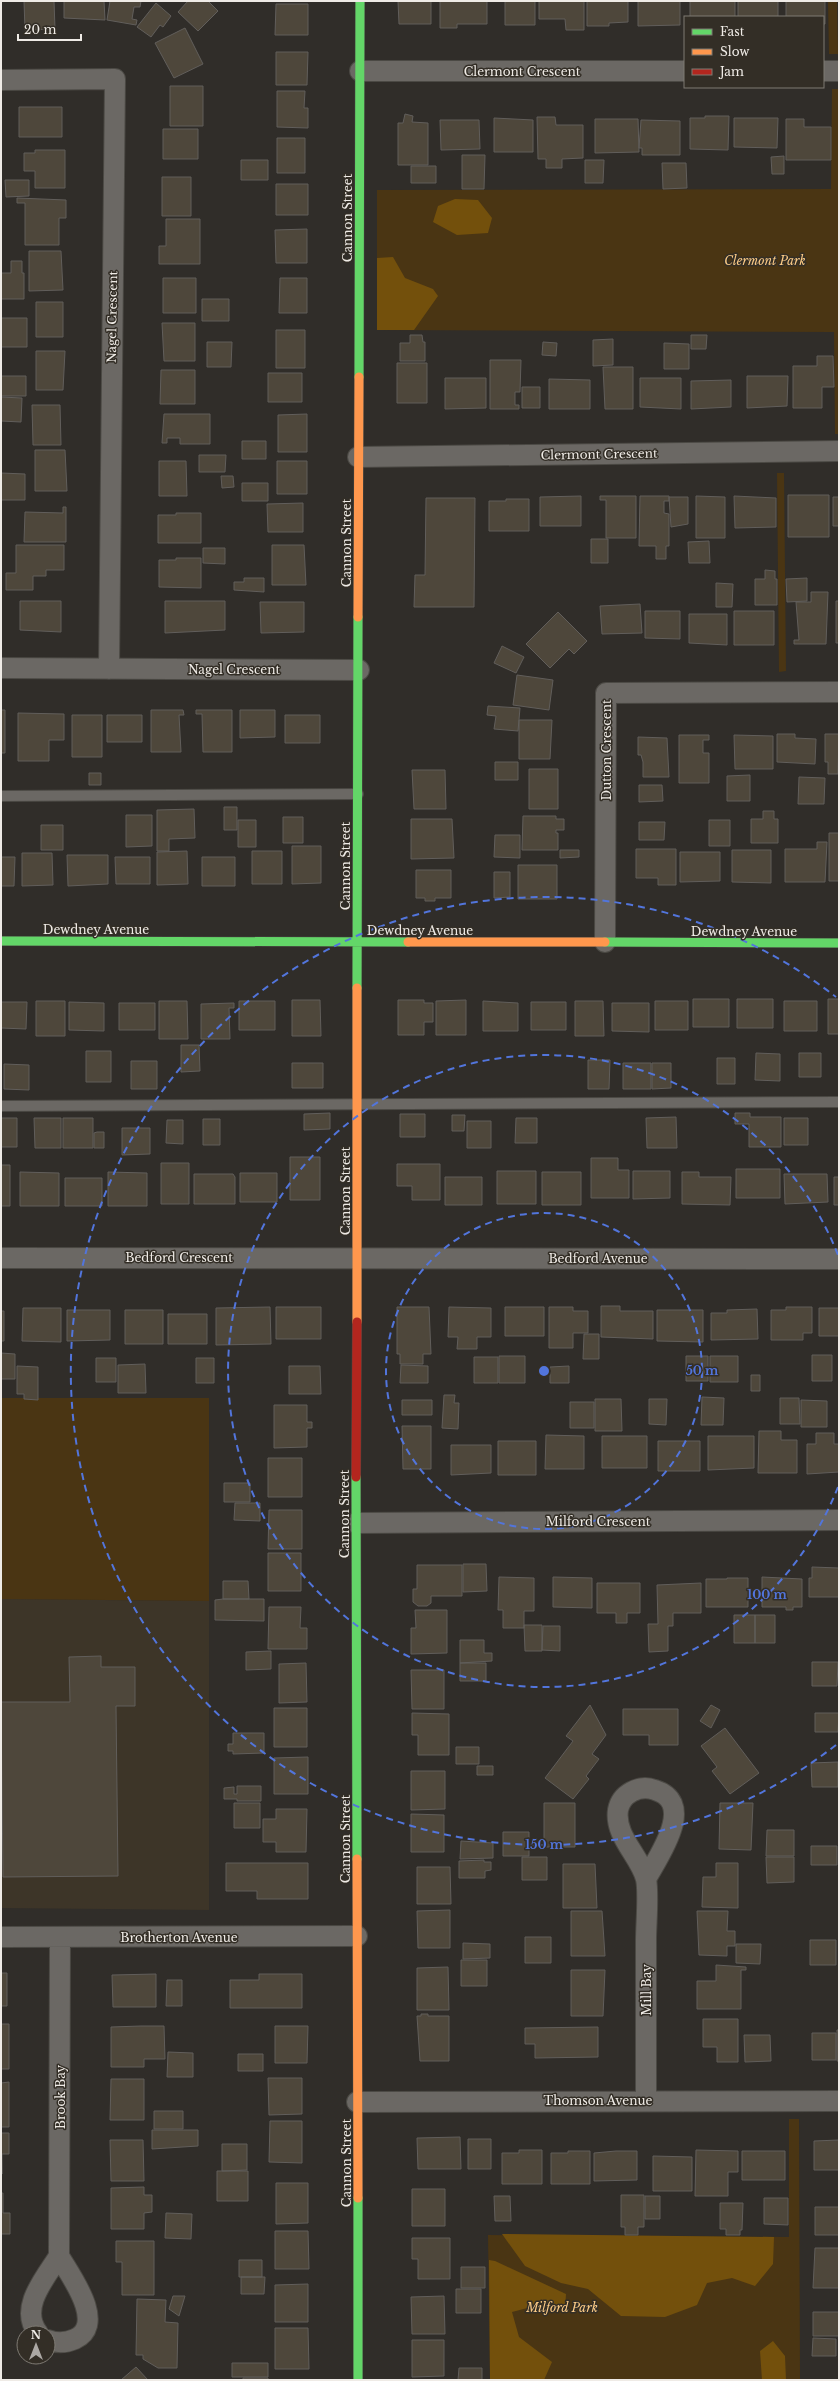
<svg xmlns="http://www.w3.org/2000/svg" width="840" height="2381" font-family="'Libre Baskerville',serif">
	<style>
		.built { fill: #3d3528 }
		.green { fill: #4a3513 }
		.forest { fill: #73500c }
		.building { fill: #4e473b; stroke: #615e5b }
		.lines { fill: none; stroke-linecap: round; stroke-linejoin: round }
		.lane-casing { stroke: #4b4944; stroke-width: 12 }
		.street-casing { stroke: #4b4944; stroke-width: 22 }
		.fast-casing { stroke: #4b4944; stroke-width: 10 }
		.slow-casing { stroke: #4b4944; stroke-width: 10 }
		.jam-casing { stroke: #4b4944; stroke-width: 10 }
		.lane { stroke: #6b6864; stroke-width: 10 }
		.street { stroke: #6b6864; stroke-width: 20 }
		.fast { stroke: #63d668; stroke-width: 9 }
		.slow { stroke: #ff974d; stroke-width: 9 }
		.jam { stroke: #b3261e; stroke-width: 9 }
		.ring { fill: none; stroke: #5275dc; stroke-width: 2; stroke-dasharray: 7 5 }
		.labels { text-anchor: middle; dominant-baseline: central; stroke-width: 3; stroke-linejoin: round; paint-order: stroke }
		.street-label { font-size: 12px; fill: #efebe6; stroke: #332e26 }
		.park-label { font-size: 12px; font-style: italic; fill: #fccb86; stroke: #332e26 }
		.centre { fill: #5275dc; stroke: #332e26; stroke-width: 2 }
		.ring-label { font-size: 12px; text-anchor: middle; font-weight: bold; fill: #5275dc; stroke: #332e26; stroke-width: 3; stroke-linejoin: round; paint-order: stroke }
	</style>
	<rect width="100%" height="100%" fill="#302d29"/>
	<path class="built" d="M1,1599L209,1601V1910L1,1908Z"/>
	<path class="green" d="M828,1H837L838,54H829Z
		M832,89H839V434H835L834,332L377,330V190L831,189Z
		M777,473H784L786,671L779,672Z
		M1,1398H209V1601L1,1599Z
		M789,2119H799L800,2380H490L488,2235L789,2237Z"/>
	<path class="forest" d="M455,199L478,200L492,218L488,233L457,235L433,222L438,206Z
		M393,257L405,278L433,289L438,296L414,330H377V258Z
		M502,2234L774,2237L773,2264L755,2286L732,2278L707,2283L697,2305L665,2317L621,2316L588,2289L561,2283L525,2266Z
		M489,2260L495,2261L566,2294L565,2309L535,2306L512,2312L519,2337L552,2362L544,2380H490Z
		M773,2341L785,2356L786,2380H762L760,2351Z"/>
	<path class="building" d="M24,1H54L55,29L25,30Z
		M64,1H104L105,20L64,18Z
		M110,1H141L140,7H134L132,19L137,20L136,25L107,20Z
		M188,1H208L218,11L198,31L178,12Z
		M398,1H431V24H399Z
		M440,1H487V24H457V28H440Z
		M505,1H535V25H505Z
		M539,1H584V30H566L565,19H539Z
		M587,1H628V22L609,23V26H587Z
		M638,1H680V25L638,26Z
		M690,1H735V17H690Z
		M738,1H778V17H738Z
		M786,1H825V24H823V17H786Z
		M156,3L171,16L163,27L160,25L151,37L137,27Z
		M276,4H308V35H275Z
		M185,28L203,64L174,78L155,43Z
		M276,52H308L307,85H276Z
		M170,86H203V126H170Z
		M277,91H305L304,108H308V128L277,127Z
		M19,107H62V137H19Z
		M405,114L413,116L412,122L428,123V165H398V123H403Z
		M705,116H729L728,150L690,149V118H705Z
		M537,117H555L556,125H583V158L562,159V168H546V159H538Z
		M494,118L533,120V152H494Z
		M734,118H778L777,148L734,147Z
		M595,119H638L639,152L595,153Z
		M786,119H804V127H831V160H786Z
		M440,120H479L480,149L441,150Z
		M641,120L680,121V155H642V148H639Z
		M163,129H198V159H163Z
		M277,138H305V173H277Z
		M35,150H65V188H35V171H24V153H35Z
		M462,155H485L484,189H462Z
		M784,156V174H772L771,157Z
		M241,160H268V180H241Z
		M585,160H604L603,183H585Z
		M662,163H686L687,188L663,189Z
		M411,166H436V183H411Z
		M162,177H191V216H162Z
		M5,180H29V196L6,197Z
		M276,184H308V215H276Z
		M17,198L66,200V218H59V245H25V203H17Z
		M166,219H200V264H159V246H166Z
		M307,229V263H276L275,230Z
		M29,251H61L63,290L29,291Z
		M11,261H22V273H24V299H1V273H11Z
		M163,278H196V313H163Z
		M280,278H307V313H279Z
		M202,299H229V321H202Z
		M36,302H63V337H36Z
		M1,318H27V347H1Z
		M162,323H195V361H164Z
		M276,330H305V368H276Z
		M410,335H422L423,342H425V361H400V343H410Z
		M691,335H707L706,349H691Z
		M613,339V365L593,366V340Z
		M207,342H232L231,367H207Z
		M543,342L557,343L556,356L542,355Z
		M664,343L689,344V369H664Z
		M36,351H65L63,390H36Z
		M817,356H833L834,387H822V408H793V366H817Z
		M490,360H521L520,392H515V405H519V409H490Z
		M397,363H427V403H397Z
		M603,367H633V409H605Z
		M161,370H195V404H160Z
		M268,373H302V402H268Z
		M1,376H26V396H1Z
		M747,376H788L787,406L747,408Z
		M445,378H486V408L445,409Z
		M640,378H681V409L640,407Z
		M549,379L590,380V409H549Z
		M731,380V407L691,409V381Z
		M522,387H540V408H522Z
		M1,397L22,398L21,422L1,421Z
		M32,405H60L61,445H33Z
		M164,414H210V444H180V438H167V443H162Z
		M307,414V452H278V415Z
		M242,441H266V459H242Z
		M35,450H65L67,491H35Z
		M199,455H226L225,472H199Z
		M159,461H186L187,496H159Z
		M277,461H307V494H277Z
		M1,473L25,474V500H1Z
		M221,476H233L234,487L222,488Z
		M242,483H268V501H242Z
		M788,495H829V537H788Z
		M581,496V526H540V497Z
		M600,496H636V538H606V500H600Z
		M640,496H669V501H664V513L669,514V546H666V559H656V546H639Z
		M696,496L725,497V538H696Z
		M734,496L776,498V527L735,528Z
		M669,497H688V524L671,527Z
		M833,497H839V526H833Z
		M426,498H475L474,607H414L415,575H425Z
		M506,499H529V531H489V501H506Z
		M303,503V532H268L267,504Z
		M63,507H66V542H24L25,512L63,513Z
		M176,513H201V543H158V515H176Z
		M591,539H608V563H591Z
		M709,541L710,563H689L688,542Z
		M16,545H64V570H46V576H33V590H6V573H16Z
		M272,545H304L306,585H272Z
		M203,548H225V564L203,563Z
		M176,558H201V588L159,587V560H176Z
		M765,570L775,571V579H777V605H755V579H765Z
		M244,578H264V592L234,590V582H244Z
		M807,578V601L787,602L786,579Z
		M716,583L733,584L732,607H716Z
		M811,592H828L826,644H794V640H799L796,602H811Z
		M20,601H61V632L20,630Z
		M165,601H225V630L165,633Z
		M836,601H839V643H836Z
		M260,602H304V632L261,633Z
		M640,604L642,633L602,634L600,606Z
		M645,611H680V639L645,638Z
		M734,611H774V645H734Z
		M558,612L587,641L574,654L569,649L550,668L526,644Z
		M689,614H727V645L689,643Z
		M502,646L524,657L516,673L494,663Z
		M517,675L553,680L549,710L513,705Z
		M488,706L520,708L518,731L494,729L496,716L487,715Z
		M1,710H5V753H1Z
		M151,710H183L184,715H179L181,752H151Z
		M196,710H232V752H203L202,714H196Z
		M240,710H275V737L240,738Z
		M18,713L64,714V740H49V761H18Z
		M72,715H102V757H72Z
		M107,715H142V742H107Z
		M285,715H320V743H285Z
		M519,720H552L550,759H519Z
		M777,734H795V738L816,739L815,764L777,762Z
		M825,734H839L838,774H828V762H825Z
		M679,735H709V740H703V753H709V783H679Z
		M734,735L773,736V769H735Z
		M638,737L667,738L669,777H643V762L641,755H638Z
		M495,762H518V780H495Z
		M529,769H558V809H529Z
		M412,770H445L446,809H414Z
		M89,773H101V785H89Z
		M750,775V801H727V776Z
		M799,777L825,778L824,804H798Z
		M639,785H662L663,801L639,802Z
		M224,807H237V830H224Z
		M194,809L195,838L169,839V851H157V810Z
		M763,811H774V819H778V843H751V819H763Z
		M126,815H152V846L126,847Z
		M523,816H556V819H564V830H556V833H558V850H522Z
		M283,817H303V843H283Z
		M411,819H452L454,858L411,859Z
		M238,820H256V847H238Z
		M709,820H730V846H709Z
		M639,822H665L664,840H639Z
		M41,825H63V850H41Z
		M829,833H839V881H829Z
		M495,835H520V858L494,857Z
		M817,842H827L825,882H785V849H817Z
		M292,846H321V883L292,884Z
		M636,849H676V885H658V878H636Z
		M560,850H579V857L560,858Z
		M732,850H771V883L732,882Z
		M187,851L188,884L157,885V852Z
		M252,851H282V884H252Z
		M680,852H720V881L680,882Z
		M22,853H52L53,885L22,886Z
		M67,855H108V884L68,886Z
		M1,857H15L14,886H1Z
		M115,857H150V884H116Z
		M202,857H235V886H202Z
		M518,865H557V899H518Z
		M416,870H451V898H435V901H425V898H416Z
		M494,872H510V897L494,898Z
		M693,999H729V1027H693Z
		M737,999H773V1028H737Z
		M828,999H839V1034H828Z
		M292,1000H320L321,1036H292Z
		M398,1000H424V1003H433V1022H424V1035H398Z
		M466,1000V1035H436V1001Z
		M36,1001H65V1036H36Z
		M159,1001H187L188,1039H159Z
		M239,1001H275V1030H239Z
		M483,1001L518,1003V1031H483Z
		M575,1001H603L604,1036H575Z
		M655,1001H688V1030H655Z
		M784,1001H817V1031H784Z
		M1,1002H27L26,1029L1,1028Z
		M69,1002L104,1003V1031L69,1030Z
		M531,1002H566V1030H531Z
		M119,1003H155V1030H119Z
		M234,1003V1008H229L230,1039H201V1004Z
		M612,1003H649V1032L612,1031Z
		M181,1045H199L200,1071L181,1072Z
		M86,1051H111V1082H86Z
		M756,1053L780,1054V1081L755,1080Z
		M799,1053H821V1077H799Z
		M717,1058H735V1084H717Z
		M588,1060H610L609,1089H588Z
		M131,1061H157V1089H131Z
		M292,1063H323V1088H292Z
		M623,1063H651V1089H623Z
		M652,1063H671V1088L652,1089Z
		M4,1064L29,1065V1090L4,1089Z
		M330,1113V1129L304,1130V1114Z
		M735,1113H750V1117H781V1147H749V1124H735Z
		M400,1114H425V1137H400Z
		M452,1115H465L464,1131H452Z
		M676,1117L677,1148H647L646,1118Z
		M1,1118H17V1147H1Z
		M34,1118H61V1148H35Z
		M63,1118H93V1148H63Z
		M516,1118H537V1143H515Z
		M784,1118H808V1145H784Z
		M203,1119H220V1145H203Z
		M167,1120H183V1144L166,1143Z
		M467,1121H491V1148H467Z
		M122,1128H150V1154L122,1155Z
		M97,1132H104V1148H94V1133Z
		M290,1157H320V1200H290Z
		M591,1158H618V1170H629V1198H591Z
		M161,1163H189V1204H161Z
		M397,1164H440V1200H412V1186H397Z
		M1,1165H10V1206H1Z
		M736,1169H780V1198H736Z
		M497,1171H536V1204H497Z
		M633,1171H670V1198L633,1199Z
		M20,1172L59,1173V1206H20Z
		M108,1172L147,1173V1206H108Z
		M542,1172H581V1205H542Z
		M682,1172H699V1177H731L730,1205L682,1204Z
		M240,1173H277V1202H240Z
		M194,1174H233L235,1177V1204H194Z
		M784,1174H827L828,1202L785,1204Z
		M445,1177H482V1205H445Z
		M834,1177H839V1205H834Z
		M65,1178H102V1206H65Z
		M601,1306H620V1311H653V1339L601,1337Z
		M270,1307L271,1344L216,1345V1308Z
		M276,1307H321V1339H276Z
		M397,1307H429L431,1354H423V1364H400V1354H397Z
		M449,1307L491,1308V1337H477V1349H457L458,1337H448Z
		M505,1307H544V1336H505Z
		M549,1307H573V1311H588V1333H573V1348H549Z
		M786,1307H812V1333H803V1340H771V1310H786Z
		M23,1308H61V1342L22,1341Z
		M819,1308H839V1336H819Z
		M757,1309L758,1339L711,1340V1313H727V1310Z
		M67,1310H110V1340L67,1341Z
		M125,1310H163V1344H125Z
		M657,1310H703V1342L657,1341Z
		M1,1311H4V1341H1Z
		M168,1314H207V1344H168Z
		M584,1334H599V1359H583Z
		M1,1353L15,1354V1379H1Z
		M812,1355H832V1381H812Z
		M499,1356H525V1383H499Z
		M686,1356H708V1381H686Z
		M710,1356H738V1382H710Z
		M474,1357H498V1383H474Z
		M96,1358H116V1382H96Z
		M196,1358H214V1383H196Z
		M145,1364L146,1393H118V1365Z
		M401,1365L428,1366V1383H400Z
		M17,1366L38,1367V1400L24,1399V1394H17Z
		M289,1366H320L321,1394H289Z
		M569,1366V1383H550V1367Z
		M751,1375H760V1391H751Z
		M444,1395H455L454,1403H459L458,1429L442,1428Z
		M702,1397L724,1398L723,1425H701Z
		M780,1398H799L800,1424H780Z
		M595,1399H621L622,1431H595Z
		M649,1399H667L666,1425L649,1424Z
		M402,1400H432V1415H402Z
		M801,1400L827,1401V1427H801Z
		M570,1402H594V1428H570Z
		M274,1405H307V1422H312V1428H307V1447L274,1448Z
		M402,1426H431V1469H403Z
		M759,1431H781V1440H797V1473H758Z
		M816,1433H834V1444H839V1472L807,1474V1444H816Z
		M546,1435L584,1436V1469H545Z
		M602,1436H647V1468H602Z
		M708,1436H754V1468L708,1470Z
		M498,1441H536V1475H498Z
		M658,1441H700V1471H658Z
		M451,1445H491V1473L451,1475Z
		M268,1458H302V1497H268Z
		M224,1483H250V1502H224Z
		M235,1503H260V1521L234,1520Z
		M269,1510H302V1549H268Z
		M268,1553H301V1591H268Z
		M463,1564H486L487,1591L463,1592Z
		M417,1565H462V1596H431V1603L427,1606H418L413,1602V1589H417Z
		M812,1567L839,1568V1597H809V1578H812Z
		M499,1577L534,1578V1611H524V1628H503V1610H498Z
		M553,1577L592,1578V1608L553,1607Z
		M762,1577L802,1579V1607H793V1610H786V1607H762Z
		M727,1578H748V1607H706V1579H727Z
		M223,1581H248L249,1599H223Z
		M597,1583H640V1613H627V1623H616V1613H597Z
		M701,1583V1613H673V1626H668V1651L649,1652L648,1624H658L657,1585Z
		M223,1599H264V1621L215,1620V1600Z
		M269,1607H301L300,1628H307V1649H268Z
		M415,1610H447V1653L411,1654V1628H416Z
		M734,1615H755V1643H734Z
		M755,1615H775V1643H755Z
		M524,1625H542V1651H525Z
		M543,1626H560V1651L542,1650Z
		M460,1640H484V1653H492V1661L460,1663Z
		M271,1651V1669L246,1670V1652Z
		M101,1656V1667H135V1706H116L118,1876L3,1877L1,1702H70L69,1657Z
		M812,1662H838L837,1686H812Z
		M306,1663L307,1702L279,1703V1664Z
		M460,1663H486V1681H460Z
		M411,1670H444V1709H412Z
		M590,1705L606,1735L592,1754L599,1759L586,1776L589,1779L573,1799L545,1778L573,1741L566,1736Z
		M711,1705L720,1710L711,1728L700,1721Z
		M274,1708H307V1747H274Z
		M623,1709H678V1745H649V1735H623Z
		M412,1713L449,1714V1755H418V1735H412Z
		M815,1713H839L838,1732H815Z
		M725,1728L759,1773L730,1794L712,1771L717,1767L701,1746Z
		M233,1733H264V1753L233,1754V1751H228V1744H233Z
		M456,1747H479V1764H456Z
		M308,1757V1794H274V1758Z
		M838,1762V1787H812L811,1763Z
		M477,1766H493V1775H477Z
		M411,1771H445V1809L411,1810Z
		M237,1786H261V1801H237V1799H224V1788L234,1787V1794H237Z
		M234,1803H260V1828H234Z
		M544,1803H575V1847H544Z
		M720,1803H753L751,1850L719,1849Z
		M276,1809H307L306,1852H276V1842H263V1819H276Z
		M411,1814L444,1815V1852H411Z
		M767,1830H794V1856H766Z
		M503,1832H529V1856H503Z
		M461,1841L493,1843V1858L460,1859Z
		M811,1846H837V1865H811Z
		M522,1857H547V1880H522Z
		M766,1857H794V1882L767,1883Z
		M484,1860V1862H491V1870L485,1871V1878H459V1861Z
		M226,1863H308V1899H257V1891H226Z
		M716,1863H738V1908L702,1907L703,1877H716Z
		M563,1864H595L597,1908H563Z
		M417,1867H450L451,1904H417Z
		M450,1910V1948H418L417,1911Z
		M571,1911H602L605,1956H571Z
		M697,1911H728L727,1931H735V1946H727V1956L699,1955Z
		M525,1937H551V1963H525Z
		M810,1940H836V1965H810Z
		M463,1943L490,1944V1958L463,1959Z
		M736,1944H761L760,1964L736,1963Z
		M461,1960H487V1986H461Z
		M716,1965L746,1967V1970H741V2009H697V1981H716Z
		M448,1967L449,2010H417V1968Z
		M571,1970H605L603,2016H571Z
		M1,1973H7V2006H1Z
		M156,1974V2007H113L112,1975Z
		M259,1974H302V2008H230V1980H259Z
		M167,1980H182V2006H166Z
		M421,2014H428V2016H449V2061H420L417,2016H421Z
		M703,2019H738V2062H717V2047H703Z
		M1,2024H9V2069H1Z
		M141,2026H164L165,2059H144V2067H111V2027Z
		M275,2026H308L307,2063H275Z
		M598,2027V2057L535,2058V2044H525V2028Z
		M837,2030H839V2061H837Z
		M812,2033H836V2060H812Z
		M744,2035H770L771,2061L745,2062Z
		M168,2052L193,2053V2077H167Z
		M238,2054H263V2071H238Z
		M268,2078H302V2114L269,2115Z
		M111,2079H144V2120H110Z
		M9,2082V2127H1V2083Z
		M154,2111H183V2129H154Z
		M270,2121H302V2163L269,2162Z
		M152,2130H198V2146L152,2149Z
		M1,2133H9V2154H2V2174Z
		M460,2137L461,2169H418L417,2138Z
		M468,2139H491V2169H468Z
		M110,2140H143L144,2181H111Z
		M839,2140V2170H814V2141Z
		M222,2144H247V2170L222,2171Z
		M519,2150H542V2184H502V2153H519Z
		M696,2150L738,2151V2172H728V2196H695Z
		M568,2151H590V2184H551V2153H568Z
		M616,2151H637V2180L594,2181V2153Z
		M742,2151H785V2180H742Z
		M653,2156L692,2157V2191H653Z
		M217,2171H248V2201H217Z
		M276,2183H308V2223L276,2224Z
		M144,2187V2195H152V2212L144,2213V2229H111V2188Z
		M412,2189H445V2226H412Z
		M1,2193H3V2213H10V2234H1Z
		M621,2195H644V2227H638V2235H625V2227H621Z
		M494,2196H510L511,2221H495Z
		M645,2196H660V2219H645Z
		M764,2198H788V2225L764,2224Z
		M720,2203H743L742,2230H740V2235H726V2229H720Z
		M815,2207H839V2235H815Z
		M166,2213L192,2214L191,2239L165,2238Z
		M275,2231H308L309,2269H275Z
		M412,2238H450V2279H418V2259H412Z
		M116,2241H154V2295H122V2262H116Z
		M815,2248H839V2288H813Z
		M239,2260H262V2277H239Z
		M461,2267H485V2288H461Z
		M241,2277H265L264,2294H241Z
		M308,2284V2322H275V2285Z
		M456,2289H481V2313H456Z
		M173,2296H185L179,2316L169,2309Z
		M444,2296L445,2334H412L411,2297Z
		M137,2299L166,2300L165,2322L178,2323L177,2368H158L143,2359V2355H136Z
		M813,2312H839V2336H813Z
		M275,2328H308L309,2369H275Z
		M813,2338L836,2339V2356H812Z
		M412,2340H444V2376L412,2377Z
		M232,2363H268V2377H232Z
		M136,2367L148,2380H121Z
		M459,2368H482V2380H458Z
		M243,2378H268V2380H243Z"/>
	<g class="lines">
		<g class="lane-casing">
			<path id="lane" d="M1,796L358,794
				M1,1106L839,1102"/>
		</g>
		<g class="street-casing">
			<path id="street" d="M360,71H685
				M823,71H839
				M1,80L115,79L109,669
				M358,457L839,451
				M1,668L359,670
				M605,942L606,693L839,692
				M1,1258L839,1259
				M356,1523L839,1520
				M646,1879C658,1857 697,1803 655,1790C639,1784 621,1794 618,1810C614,1836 640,1856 646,1879C649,1893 646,1924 646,1940C646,1993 646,2047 646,2100
				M1,1937L357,1936
				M357,2102L839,2101
				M38,2333C18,2308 46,2277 59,2256
				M48,2340C56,2343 66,2343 75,2339C107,2324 70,2275 59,2256L60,1937"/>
		</g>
		<g class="fast-casing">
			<path id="fast" d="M359,377L360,1
				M1,941L408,942
				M605,942L839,943
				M357,988L358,617
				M356,1477L357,1859
				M358,2198V2380"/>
		</g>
		<g class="slow-casing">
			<path id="slow" d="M358,617L359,377
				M408,942H605
				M357,1322V988
				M357,1859L358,2198"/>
		</g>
		<g class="jam-casing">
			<path id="jam" d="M356,1477L357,1322"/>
		</g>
		<use href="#lane" class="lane"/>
		<use href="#street" class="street"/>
		<use href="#fast" class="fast"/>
		<use href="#slow" class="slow"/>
		<use href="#jam" class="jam"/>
	</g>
	<g class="ring">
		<circle cx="544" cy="1371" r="158"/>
		<path d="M838 1487A316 316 0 1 1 838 1255"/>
		<path d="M836 1745A474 474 0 1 1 836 997"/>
	</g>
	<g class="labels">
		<g class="street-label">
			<text x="522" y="71">Clermont Crescent</text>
			<text transform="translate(347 218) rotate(-90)">Cannon Street</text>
			<text transform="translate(112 317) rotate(-89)">Nagel Crescent</text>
			<text transform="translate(599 454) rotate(-1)">Clermont Crescent</text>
			<text transform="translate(346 543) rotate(-90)">Cannon Street</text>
			<text x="234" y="669">Nagel Crescent</text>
			<text transform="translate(606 750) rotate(-90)">Dutton Crescent</text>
			<text transform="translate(345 866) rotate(-90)">Cannon Street</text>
			<text x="96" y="929">Dewdney Avenue</text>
			<text x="420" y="930">Dewdney Avenue</text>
			<text x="744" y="931">Dewdney Avenue</text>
			<text transform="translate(345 1191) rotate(-90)">Cannon Street</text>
			<text x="179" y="1257">Bedford Crescent</text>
			<text x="598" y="1258">Bedford Avenue</text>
			<text transform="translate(344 1514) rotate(-90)">Cannon Street</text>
			<text x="598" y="1521">Milford Crescent</text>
			<text transform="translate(345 1839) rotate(-90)">Cannon Street</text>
			<text x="179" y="1937">Brotherton Avenue</text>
			<text transform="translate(646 1990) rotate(-90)">Mill Bay</text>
			<text transform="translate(60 2097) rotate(-90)">Brook Bay</text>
			<text x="598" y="2100">Thomson Avenue</text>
			<text transform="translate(346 2163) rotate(-90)">Cannon Street</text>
		</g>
		<g class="park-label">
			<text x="765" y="260">Clermont Park</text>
			<text x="562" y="2307">Milford Park</text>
		</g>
	</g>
	<circle cx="544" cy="1371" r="6" class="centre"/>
	<g class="ring-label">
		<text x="702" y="1375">50 m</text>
		<text x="767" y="1599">100 m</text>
		<text x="544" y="1849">150 m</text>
	</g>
	<rect width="840" height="2381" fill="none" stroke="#efebe6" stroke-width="4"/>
	<rect x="684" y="16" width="140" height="72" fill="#332e26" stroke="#7e7a73"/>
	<rect x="692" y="29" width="20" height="6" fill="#63d668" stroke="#7e7a73"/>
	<text x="720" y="36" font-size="12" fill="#efebe6">Fast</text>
	<rect x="692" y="49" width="20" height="6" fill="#ff974d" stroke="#7e7a73"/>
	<text x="720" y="56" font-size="12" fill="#efebe6">Slow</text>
	<rect x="692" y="69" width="20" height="6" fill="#b3261e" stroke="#7e7a73"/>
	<text x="720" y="76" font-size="12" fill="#efebe6">Jam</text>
	<g transform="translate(36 2345)"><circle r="19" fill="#332e26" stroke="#7e7a73"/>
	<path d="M0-3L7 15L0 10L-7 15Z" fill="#aca8a4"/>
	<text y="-6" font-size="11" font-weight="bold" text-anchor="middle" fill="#efebe6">N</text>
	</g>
	<path d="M18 34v6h63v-6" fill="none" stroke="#efebe6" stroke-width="2"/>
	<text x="24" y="34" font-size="12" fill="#efebe6" stroke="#332e26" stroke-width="3" paint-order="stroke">20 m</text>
</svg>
